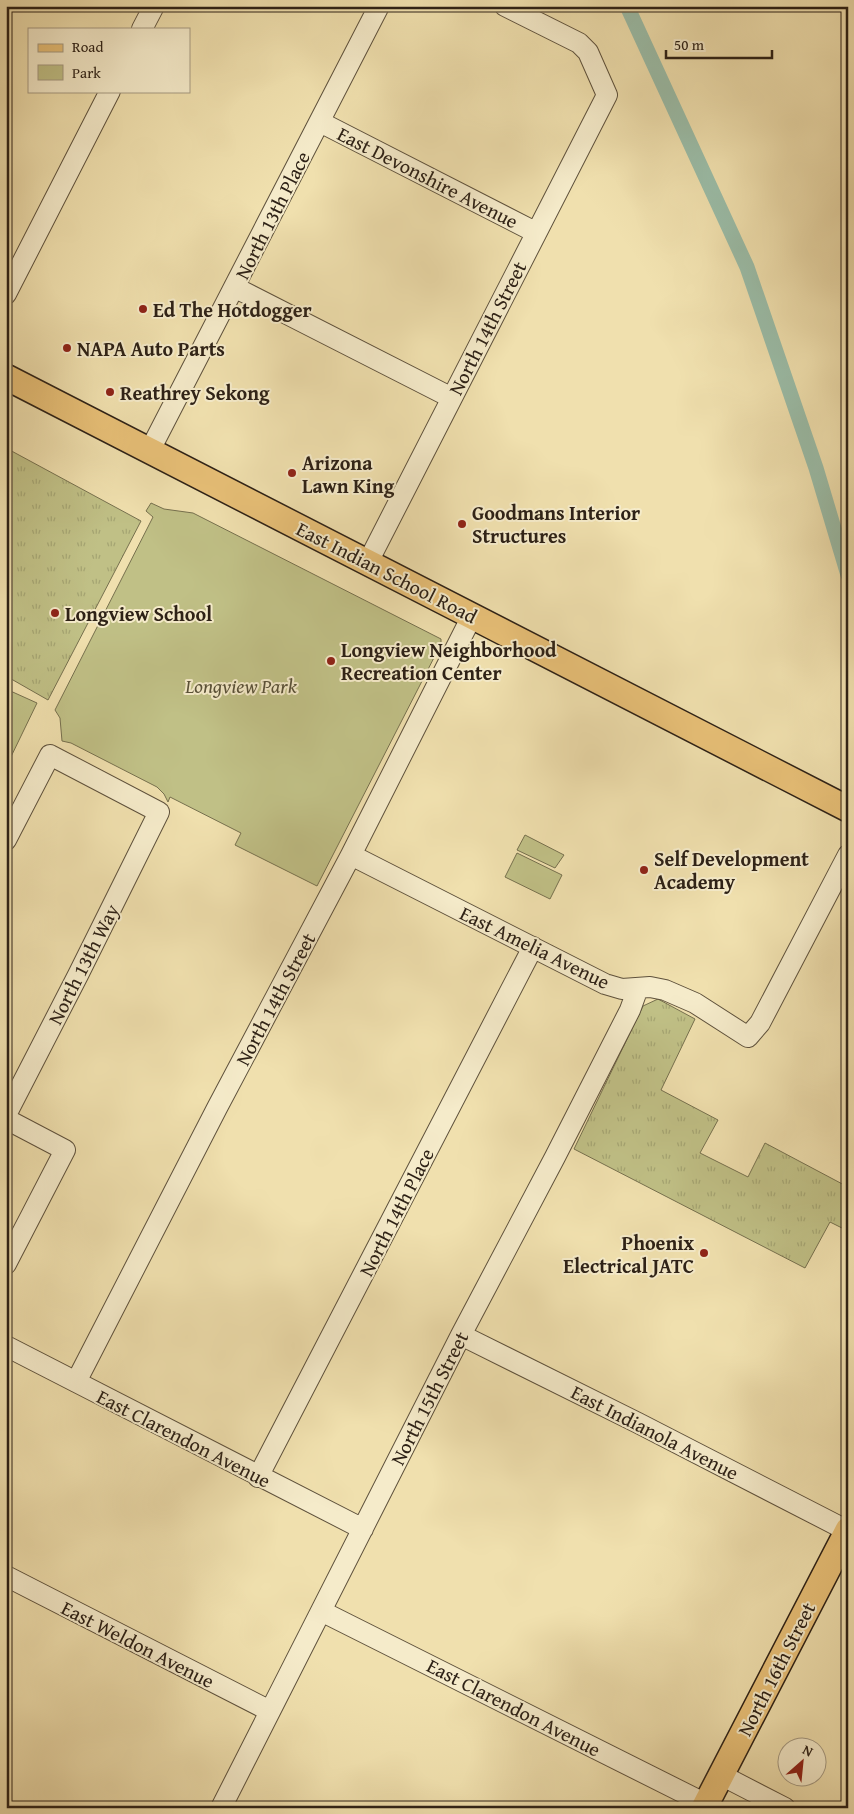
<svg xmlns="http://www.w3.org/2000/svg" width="854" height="1814" font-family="'Gentium Book Plus',serif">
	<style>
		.grass { fill: url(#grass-tufts); stroke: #76704e }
		.green { fill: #c0c086; stroke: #76704e }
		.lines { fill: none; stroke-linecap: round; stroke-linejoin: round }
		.canal { stroke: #9bbda8; stroke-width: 15 }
		.minor-casing { stroke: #5e513c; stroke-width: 22 }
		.major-casing { stroke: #2d2116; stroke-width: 28 }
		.minor { stroke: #f5ebca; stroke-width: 20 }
		.major { stroke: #e8c077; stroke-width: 25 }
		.poi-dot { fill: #8f2418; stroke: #f5ebca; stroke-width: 2 }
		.labels { text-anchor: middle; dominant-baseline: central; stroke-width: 4; stroke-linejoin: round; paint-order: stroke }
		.street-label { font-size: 20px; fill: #2d2116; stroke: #f5ebca }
		.poi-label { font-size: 20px; font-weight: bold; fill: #2d2116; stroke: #f5ebca; text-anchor: start }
		.park-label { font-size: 20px; font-style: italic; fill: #595138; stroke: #f5ebca }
	</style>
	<defs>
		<pattern id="grass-tufts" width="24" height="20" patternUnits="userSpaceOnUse" patternTransform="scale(1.25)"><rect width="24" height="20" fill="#c0c086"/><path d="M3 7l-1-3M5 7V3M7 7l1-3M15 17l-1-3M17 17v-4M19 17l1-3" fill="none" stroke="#a5a573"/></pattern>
	</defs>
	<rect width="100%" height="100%" fill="#f0e0ae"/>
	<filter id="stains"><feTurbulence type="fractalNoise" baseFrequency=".004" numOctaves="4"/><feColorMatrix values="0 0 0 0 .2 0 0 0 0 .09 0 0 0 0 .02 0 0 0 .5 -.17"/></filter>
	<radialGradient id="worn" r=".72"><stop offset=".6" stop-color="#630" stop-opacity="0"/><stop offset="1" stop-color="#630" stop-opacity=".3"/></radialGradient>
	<path class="grass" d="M6,448L141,521L48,700L6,676Z
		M658,999L695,1019L661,1090L718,1120L700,1153L748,1177L765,1143L848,1187V1231L830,1222L805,1268L574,1149L643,1006Z"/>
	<path class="green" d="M151,503L164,509L193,513L441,639V644L317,886L235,845L241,833L170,797L168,802L164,794L157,787L71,743L62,741L60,718L55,710L153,517L146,511Z
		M6,689L37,703L6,767Z
		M525,835L564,855L555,868L517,850Z
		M517,853L562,875L550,899L505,877Z"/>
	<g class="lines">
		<path class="canal" d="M627,6L747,267L816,468L848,575"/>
		<g class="minor-casing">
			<path id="minor" d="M142,29L154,6
				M320,122L535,232
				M234,287L452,398
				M6,294L110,91
				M150,450L379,6
				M368,562L607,95L588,52L579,43L505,6
				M6,840L50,755L159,812L78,975L6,1115
				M351,855L605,984L622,989L650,987L665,990L695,1003L748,1037L760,1023L848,855
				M6,1119L65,1150L6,1264
				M461,1335L638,1423L848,1531
				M6,1346L363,1529
				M76,1382L217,1108L351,855L472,616
				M258,1477L533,947
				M6,1576L270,1711
				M321,1611L706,1804
				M721,1775L785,1808
				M221,1808L461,1335L555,1157L630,1010L638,988"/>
		</g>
		<g class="major-casing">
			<path id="major" d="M6,377L848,809
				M704,1808L848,1530"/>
		</g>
		<use href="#minor" class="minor"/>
		<use href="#major" class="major"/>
	</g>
	<g class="poi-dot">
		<circle cx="143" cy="309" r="5"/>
		<circle cx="67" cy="348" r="5"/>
		<circle cx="110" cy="392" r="5"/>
		<circle cx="292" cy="473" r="5"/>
		<circle cx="462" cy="524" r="5"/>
		<circle cx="55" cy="613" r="5"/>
		<circle cx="331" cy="661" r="5"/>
		<circle cx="644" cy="870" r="5"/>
		<circle cx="704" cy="1253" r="5"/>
	</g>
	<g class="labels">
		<g class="street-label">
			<text transform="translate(428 177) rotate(27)">East Devonshire Avenue</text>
			<text transform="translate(272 215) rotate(-63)">North 13th Place</text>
			<text transform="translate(487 328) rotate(-63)">North 14th Street</text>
			<text transform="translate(387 572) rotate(27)">East Indian School Road</text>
			<text transform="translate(535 947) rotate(26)">East Amelia Avenue</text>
			<text transform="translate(83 964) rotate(-63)">North 13th Way</text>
			<text transform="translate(275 999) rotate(-62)">North 14th Street</text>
			<text transform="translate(396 1212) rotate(-63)">North 14th Place</text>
			<text transform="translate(429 1398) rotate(-63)">North 15th Street</text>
			<text transform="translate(655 1432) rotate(27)">East Indianola Avenue</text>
			<text transform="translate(184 1438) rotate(27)">East Clarendon Avenue</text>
			<text transform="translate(138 1644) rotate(27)">East Weldon Avenue</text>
			<text transform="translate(776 1669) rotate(-63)">North 16th Street</text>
			<text transform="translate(514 1707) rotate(27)">East Clarendon Avenue</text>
		</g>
		<g class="poi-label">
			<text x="153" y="309">Ed The Hotdogger</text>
			<text x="77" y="348">NAPA Auto Parts</text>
			<text x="120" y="392">Reathrey Sekong</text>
			<text x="302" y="462">Arizona<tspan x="302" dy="23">Lawn King</tspan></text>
			<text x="472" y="512">Goodmans Interior<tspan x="472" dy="23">Structures</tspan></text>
			<text x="65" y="613">Longview School</text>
			<text x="341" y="649">Longview Neighborhood<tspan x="341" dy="23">Recreation Center</tspan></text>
			<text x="654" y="858">Self Development<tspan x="654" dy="23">Academy</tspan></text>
			<text x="694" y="1242" text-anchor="end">Phoenix<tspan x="694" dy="23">Electrical JATC</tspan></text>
		</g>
		<g class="park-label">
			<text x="241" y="685">Longview Park</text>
		</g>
	</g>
	<rect width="854" height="1814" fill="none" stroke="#f0e0ae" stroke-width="25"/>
	<rect x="8" y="8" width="839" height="1799" fill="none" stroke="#2d2116" stroke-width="2.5"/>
	<rect x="12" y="12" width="829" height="1789" fill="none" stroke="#2d2116"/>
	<rect x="28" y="28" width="162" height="65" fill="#f5ebca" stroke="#a59a82"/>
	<rect x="38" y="44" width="25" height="8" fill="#e8c077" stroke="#a59a82"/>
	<text x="72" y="52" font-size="15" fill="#2d2116">Road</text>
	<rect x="38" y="65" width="25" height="15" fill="#c0c086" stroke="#a59a82"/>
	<text x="72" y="78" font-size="15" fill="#2d2116">Park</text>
	<g transform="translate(802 1762) rotate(27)"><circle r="24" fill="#f5ebca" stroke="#a59a82"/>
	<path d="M0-4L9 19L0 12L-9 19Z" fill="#8f2418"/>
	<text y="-8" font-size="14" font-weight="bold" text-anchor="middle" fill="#2d2116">N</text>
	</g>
	<path d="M666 50v8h106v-8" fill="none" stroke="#2d2116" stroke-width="2.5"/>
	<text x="674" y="50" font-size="15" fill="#2d2116" stroke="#f5ebca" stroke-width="4" paint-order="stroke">50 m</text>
	<rect width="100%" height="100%" filter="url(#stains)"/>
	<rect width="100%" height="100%" fill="url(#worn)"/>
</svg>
